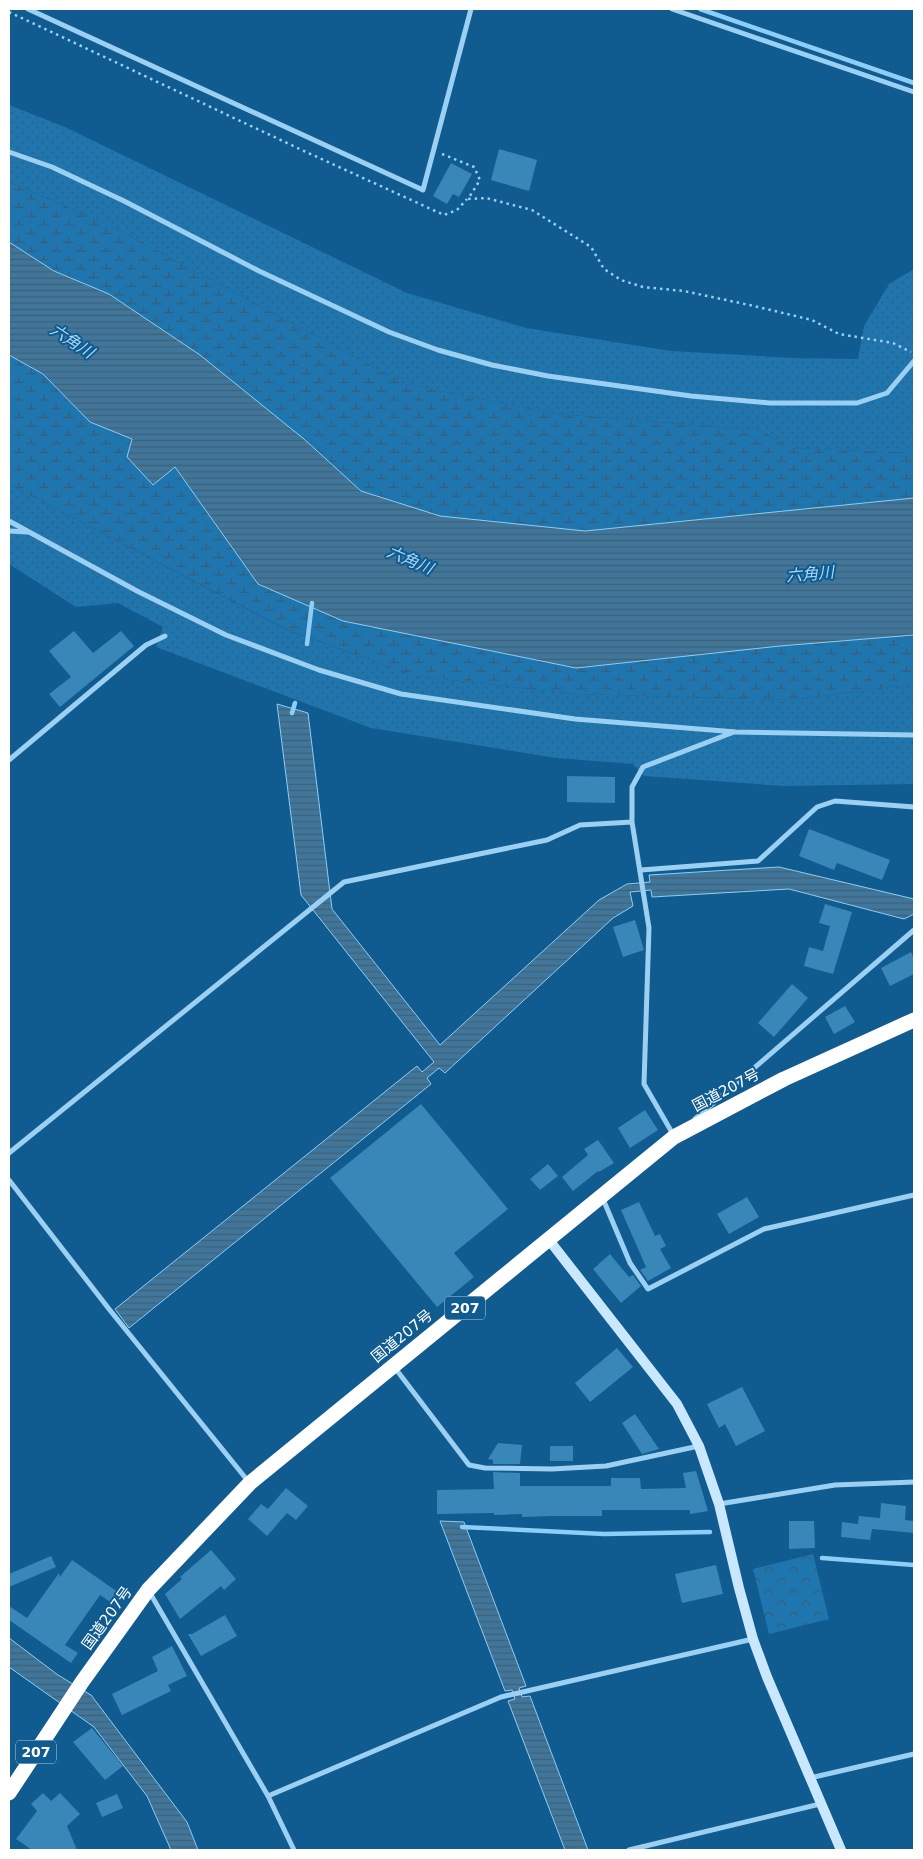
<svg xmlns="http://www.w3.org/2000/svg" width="923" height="1859" font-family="'DejaVu Sans','Noto Sans JP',sans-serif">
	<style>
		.grass { fill: url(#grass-dots) }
		.wetland { fill: url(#wetland-marsh) }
		.park { fill: url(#park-crowns) }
		.water { fill: url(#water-rules); stroke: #8ccef6 }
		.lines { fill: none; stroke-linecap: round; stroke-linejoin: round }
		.stream { stroke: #8ccef6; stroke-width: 4.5 }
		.building { fill: #3986b9 }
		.path { stroke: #9bd0f3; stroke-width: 2.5; stroke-dasharray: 2.5 4; stroke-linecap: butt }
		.street { stroke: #9bd0f3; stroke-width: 5 }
		.secondary { stroke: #cae8fd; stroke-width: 10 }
		.highway { stroke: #fff; stroke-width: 15 }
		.labels { text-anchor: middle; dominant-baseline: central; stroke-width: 4; stroke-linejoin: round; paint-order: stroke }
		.shield { fill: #105b90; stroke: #b7cede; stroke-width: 1 }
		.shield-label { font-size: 14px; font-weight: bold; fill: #fff }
		.street-label { font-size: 15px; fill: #fff; stroke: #105b90 }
		.water-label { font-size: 16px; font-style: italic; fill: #a7d9fa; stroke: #105b90 }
	</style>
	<defs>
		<pattern id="grass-dots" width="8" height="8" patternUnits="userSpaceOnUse" patternTransform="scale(1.25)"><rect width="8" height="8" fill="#1f75ae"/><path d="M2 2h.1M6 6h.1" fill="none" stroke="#385e78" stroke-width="1.8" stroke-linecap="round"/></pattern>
		<pattern id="wetland-marsh" width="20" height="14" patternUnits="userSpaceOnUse" patternTransform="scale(1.25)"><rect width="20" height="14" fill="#1f75ae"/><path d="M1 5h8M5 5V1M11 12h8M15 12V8" fill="none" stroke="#385e78"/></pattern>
		<pattern id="park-crowns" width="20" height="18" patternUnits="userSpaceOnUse" patternTransform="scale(1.25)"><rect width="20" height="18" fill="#1f75ae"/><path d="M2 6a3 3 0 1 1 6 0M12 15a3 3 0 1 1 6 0" fill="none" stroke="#385e78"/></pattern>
		<pattern id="water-rules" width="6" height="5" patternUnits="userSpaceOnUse" patternTransform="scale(1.25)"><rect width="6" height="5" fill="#3f769c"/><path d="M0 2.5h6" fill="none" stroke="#465f70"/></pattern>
	</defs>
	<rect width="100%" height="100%" fill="#105b90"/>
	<path class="grass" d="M9,105L65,127L407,293L526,328L671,351L793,358L858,359L864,326L889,284L914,269V451L911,453L790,448L760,430L557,414L405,384L109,225L9,182Z
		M9,484L285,629L415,676L576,694L792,700L914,684V784L784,786L644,776L633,764L556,758L371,728L156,647L163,627L118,603L76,607L9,564Z"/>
	<path class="wetland" d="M9,182L109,225L405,384L557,414L760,430L790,448L911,453L914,451V498L585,531L440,517L361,491L304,439L109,294L54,271L9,242Z
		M9,355L43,374L90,422L132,439L153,485L175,467L258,584L780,646L914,635V684L792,700L576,694L415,676L286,629L9,484Z"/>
	<path class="park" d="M813,1554L829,1619L769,1634L753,1569Z"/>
	<path class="water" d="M9,242L54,271L109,294L200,355L304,439L361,491L440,516L585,531L914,498V635L780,646L576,668L343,621L258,584L175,467L153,485L127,457L132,439L90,422L43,374L9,355Z
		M277,704L308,713L332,909L440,1045L599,900L627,884L650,882L649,875L779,867L914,899V914L904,919L789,889L652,897L651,890L630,892L633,906L613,918L445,1073L439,1068L427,1078L431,1084L129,1328L115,1309L417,1066L422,1072L434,1062L301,895Z
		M440,1521L464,1522L526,1686L519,1688L522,1697L530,1696L588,1850H565L508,1701L515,1699L512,1690L505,1691Z
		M9,1638L58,1675L91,1695L187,1822L198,1850H171L147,1796L94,1727L9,1667Z"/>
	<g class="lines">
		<path class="stream" d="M700,9L914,83
			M307,644L312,603
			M292,713L295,703
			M462,1527L604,1534L710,1532
			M822,1558L914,1565"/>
	</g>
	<path class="building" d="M499,149L537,160L529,191L491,180Z
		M451,163L472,174L459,197L453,194L447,204L433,196Z
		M74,631L93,653L121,631L134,646L60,707L49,694L71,677L49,651Z
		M567,776L615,777V803L567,802Z
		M809,829L890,860L882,880L837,863L834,870L799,856Z
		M825,904L852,912L833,974L804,966L809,947L823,951L830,926L819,923Z
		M635,920L644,950L623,957L613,927Z
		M911,952L914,959V974L890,986L881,968Z
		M792,984L808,998L774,1037L758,1023Z
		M845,1006L855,1022L834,1034L825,1017Z
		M421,1104L508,1209L454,1253L474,1277L437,1307L330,1178Z
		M645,1110L658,1130L630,1148L618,1128Z
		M598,1140L614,1163L599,1172L598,1171L573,1191L562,1177L588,1155L584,1149Z
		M548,1164L558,1176L540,1190L530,1179Z
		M747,1197L759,1217L729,1234L717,1214Z
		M639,1202L655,1236L660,1234L666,1246L660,1249L671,1268L648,1281L640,1270L646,1267L621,1210Z
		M610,1254L629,1277L633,1275L641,1286L621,1303L593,1269Z
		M617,1348L633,1367L590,1402L575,1383Z
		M742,1387L765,1431L736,1446L725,1424L719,1428L707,1404Z
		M635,1414L659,1449L642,1454L622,1423Z
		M498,1443L522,1445L520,1464H493V1460L488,1459Z
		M550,1446H573V1461H550Z
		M696,1471L708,1511L690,1514V1510H602V1516H554L522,1517V1514L494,1515V1513L437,1514V1490L494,1489L493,1472L520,1473V1486H611V1478H640L641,1489L686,1488L683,1473Z
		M286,1488L308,1506L296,1520L287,1513L267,1536L248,1519L261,1504L268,1509Z
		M881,1503L906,1506L905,1520L914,1521V1533L872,1529L870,1540L841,1537L842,1522L858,1524L859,1516L880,1518Z
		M789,1521H814L815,1548L789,1549Z
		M211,1550L236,1579L224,1590L221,1586L180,1619L165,1594L182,1579L180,1577Z
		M51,1556L56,1567L9,1587V1574Z
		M72,1560L122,1595L115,1605L100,1595L65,1645L78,1653L71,1663L9,1620V1606L27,1618L59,1573L60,1577Z
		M716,1565L723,1594L682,1603L675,1574Z
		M225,1615L237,1636L201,1656L188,1634H192Z
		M172,1646L187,1676L168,1685L171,1691L122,1715L112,1694L158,1671L152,1657Z
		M92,1728L123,1766L105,1780L73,1742Z
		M43,1793L51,1801L60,1793L80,1814L67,1826L77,1850H32L16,1839L37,1811L31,1804Z
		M117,1794L123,1808L102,1817L96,1803Z"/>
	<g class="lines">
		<path class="path" d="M9,12L304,151L444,215L457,210L467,199
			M442,154L474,167L480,180L468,199L486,198L532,210L591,247L604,269L621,280L643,287L684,291L754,306L812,320L839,334L893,343L911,352"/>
		<path class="street" d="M28,9L423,190L471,9
			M672,9L914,92
			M9,152L52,167L124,201L259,271L389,332L438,350L492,365L548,376L691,396L770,403H857L887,393L914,361
			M9,521L137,591L226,635L319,670L401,694L575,719L736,732L914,735
			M9,531L28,532
			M9,760L146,645L165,636
			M641,870L758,861L817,807L835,801L914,807
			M695,1119L914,930
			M674,1136L644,1084L649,928L632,822V787L643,767L734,732
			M9,1153L344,882L547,840L580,825L632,822
			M9,1180L109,1309L248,1481
			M603,1199L630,1263L648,1289L764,1229L914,1195
			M395,1368L469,1465L485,1468L552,1469L606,1466L699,1446
			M719,1504L835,1485L914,1482
			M150,1593L268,1796L294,1850
			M810,1778L914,1754
			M268,1796L501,1697L753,1639
			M629,1850L820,1804"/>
		<path class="secondary" d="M549,1240L677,1404L699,1446L719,1504L739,1588L753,1639L767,1677L841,1850"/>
		<path class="highway" d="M9,1793L82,1682L148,1590L250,1483L674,1137L784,1079L914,1020"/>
	</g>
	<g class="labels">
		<g class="shield">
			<rect x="445" y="1296.5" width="40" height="23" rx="4"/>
			<rect x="16" y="1740.5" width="40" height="23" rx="4"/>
		</g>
		<g class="shield-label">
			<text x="465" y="1308">207</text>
			<text x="36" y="1752">207</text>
		</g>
		<g class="street-label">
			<text transform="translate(726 1090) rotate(-28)">国道207号</text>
			<text transform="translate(402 1336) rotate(-39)">国道207号</text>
			<text transform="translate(107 1618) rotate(-54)">国道207号</text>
		</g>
		<g class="water-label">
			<text transform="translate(72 341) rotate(33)">六角川</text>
			<text transform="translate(410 560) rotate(23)">六角川</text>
			<text transform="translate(810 574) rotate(-5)">六角川</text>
		</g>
	</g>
	<rect width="923" height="1859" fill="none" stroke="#ffffff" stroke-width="20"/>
</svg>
